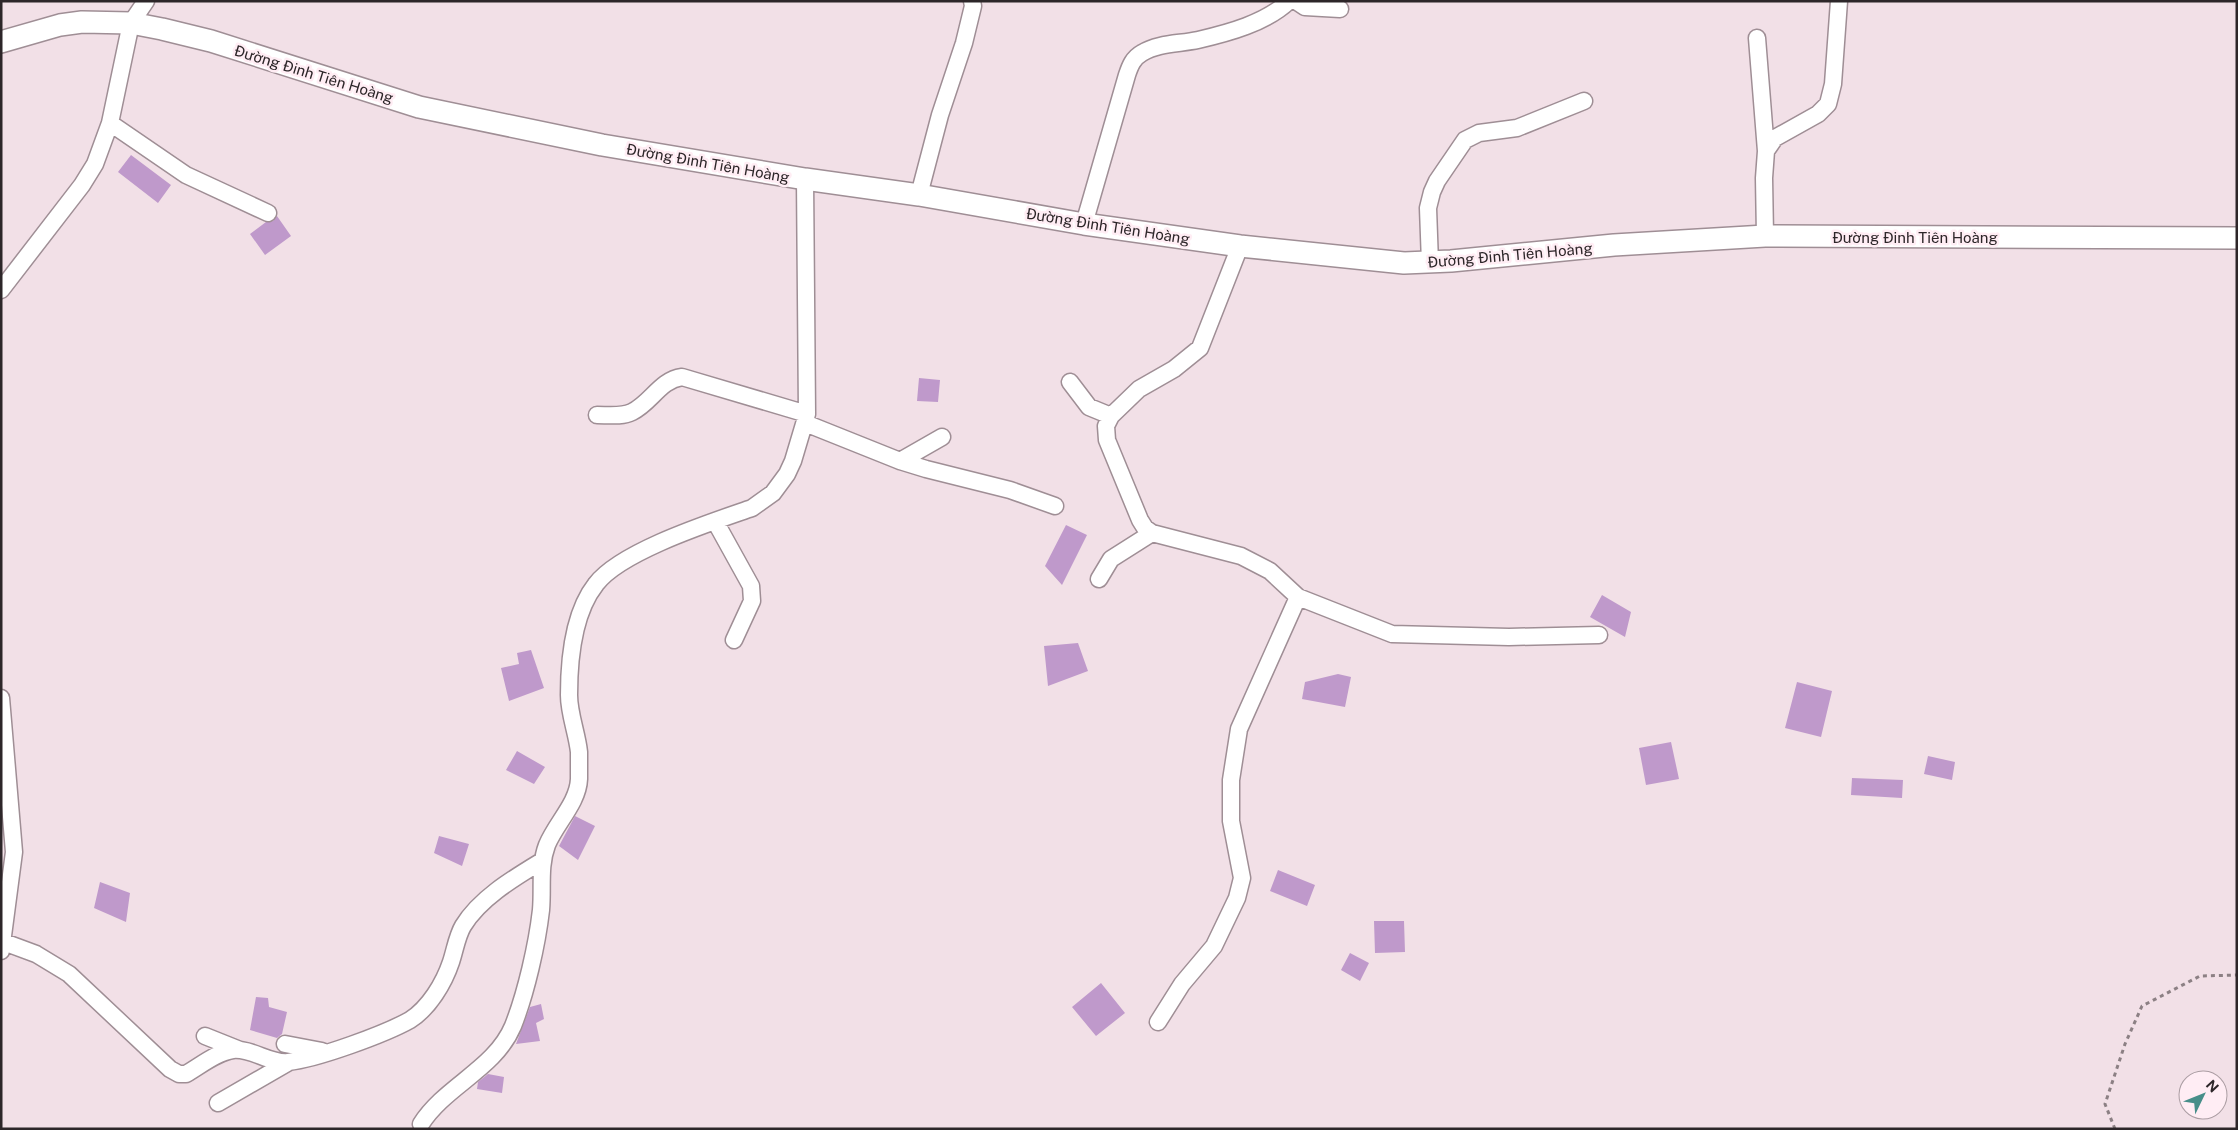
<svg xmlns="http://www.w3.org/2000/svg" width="2238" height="1130" font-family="'Public Sans',sans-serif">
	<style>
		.building { fill: #bf99cb }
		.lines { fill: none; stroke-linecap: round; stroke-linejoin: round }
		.minor-casing { stroke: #9f8e95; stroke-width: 19 }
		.major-casing { stroke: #9f8e95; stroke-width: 24 }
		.path { stroke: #8c8084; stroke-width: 3; stroke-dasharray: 4 4; stroke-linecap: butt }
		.minor { stroke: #fff; stroke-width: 16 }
		.major { stroke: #fff; stroke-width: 21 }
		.labels { text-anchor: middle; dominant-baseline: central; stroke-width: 5; stroke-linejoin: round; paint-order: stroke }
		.street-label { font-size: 15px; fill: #2d2629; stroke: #ffedf4 }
	</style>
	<rect width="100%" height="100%" fill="#f2e0e7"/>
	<path class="building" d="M131,155L171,185L158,203L118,172Z
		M277,216L291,236L265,255L250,234L266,222L273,221Z
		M919,378L940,380L938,402L917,401Z
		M1066,525L1087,535L1062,585L1045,566Z
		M1602,595L1631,612L1625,637L1590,617Z
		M1078,643L1088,671L1048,686L1044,646Z
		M531,650L544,688L509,701L501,668L519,664L517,653Z
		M1338,674L1351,677L1345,707L1302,699L1305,682Z
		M1797,682L1832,691L1821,737L1785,728Z
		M1671,742L1679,779L1646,785L1639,748Z
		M517,751L545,767L534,784L506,770Z
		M1928,756L1955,762L1952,780L1924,774Z
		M1852,778L1903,780L1902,798L1851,795Z
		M575,816L595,826L578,860L559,846Z
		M439,836L469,844L462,866L434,853Z
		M1278,870L1315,885L1307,906L1270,891Z
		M100,882L130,893L126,922L94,908Z
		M1374,921H1404L1405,952L1375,953Z
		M1350,953L1369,963L1360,981L1341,970Z
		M1101,983L1125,1013L1096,1036L1072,1007Z
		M256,997L268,998L269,1007L287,1012L282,1034L277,1038L250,1030Z
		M541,1004L544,1019L536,1023L540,1041L516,1044L530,1007Z
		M488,1074L504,1077L502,1093L477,1089L478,1082Z"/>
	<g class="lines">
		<g class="minor-casing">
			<path id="minor" d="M1296,1L1305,7L1340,9
				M1757,38L1766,151
				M110,123L186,175L268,213
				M919,195L940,115L964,43L973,6L972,1
				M1084,224L1127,75C1130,66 1133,58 1142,53C1158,43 1179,44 1198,40C1228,33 1266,23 1289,1
				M1765,236L1764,178L1766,151L1775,138L1818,114L1828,104L1833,84L1839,1
				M1240,246L1200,348L1174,369L1139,389L1111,416L1106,426L1107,440L1140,520L1145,528L1152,533L1241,556L1270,571L1298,597L1392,634L1509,637L1599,635
				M1430,263L1428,208L1432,192L1437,181L1465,140L1479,133L1517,128L1584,101
				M1,290L82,185L95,164L110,123L131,23L146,1
				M1070,382L1089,407L1111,416
				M597,415C608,415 622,417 632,412C651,403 660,380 682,377L807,414
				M805,423L900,461L926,469L1010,490L1055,506
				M900,461L942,437
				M715,521L751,586L752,601L734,640
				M1099,579L1111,559L1152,533
				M1,698L14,852L1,951
				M1,941L36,954L69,974L170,1069L179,1074H186C200,1066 217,1052 233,1050C252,1048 270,1064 288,1062C317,1059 385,1034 410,1020C429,1008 444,983 451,962C455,950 457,936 463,926C480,898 514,878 542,861
				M1158,1022L1182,984L1214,946L1237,898L1242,878L1231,821V780L1239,729L1298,597
				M205,1036L240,1050
				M285,1044L322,1051
				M218,1103L289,1062
				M421,1124C445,1086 495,1069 513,1026C526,993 537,945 541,910C543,888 539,866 547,845C556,823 578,803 579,779C579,770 579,761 579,752C577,733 569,714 569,695C569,659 573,613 596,584C621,551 712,522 752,508L773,493L787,474L793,461L807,414L805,179"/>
		</g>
		<g class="major-casing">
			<path id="major" d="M1,42L60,25L82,22L131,23L162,29L211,41L419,107L602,145L805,179L919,195L1084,224L1240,246L1404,263L1451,261L1614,245L1765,236L2237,238"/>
		</g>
		<path class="path" d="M2115,1129L2105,1104L2125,1044L2142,1006L2200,976L2237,975"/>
		<use href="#minor" class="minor"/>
		<use href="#major" class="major"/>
	</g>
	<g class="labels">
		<g class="street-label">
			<text transform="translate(314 74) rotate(17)">Đường Đinh Tiên Hoàng</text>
			<text transform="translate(708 163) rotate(10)">Đường Đinh Tiên Hoàng</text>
			<text transform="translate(1108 226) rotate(9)">Đường Đinh Tiên Hoàng</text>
			<text x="1915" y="237">Đường Đinh Tiên Hoàng</text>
			<text transform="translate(1510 255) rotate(-5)">Đường Đinh Tiên Hoàng</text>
		</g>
	</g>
	<rect width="2238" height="1130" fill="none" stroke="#2d2629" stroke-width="5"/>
	<g transform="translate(2203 1095) rotate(47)"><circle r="24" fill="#ffedf4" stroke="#ab9da3"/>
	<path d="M0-4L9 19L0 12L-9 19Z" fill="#478e89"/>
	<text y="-8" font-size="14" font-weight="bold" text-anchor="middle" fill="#2d2629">N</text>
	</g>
</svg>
